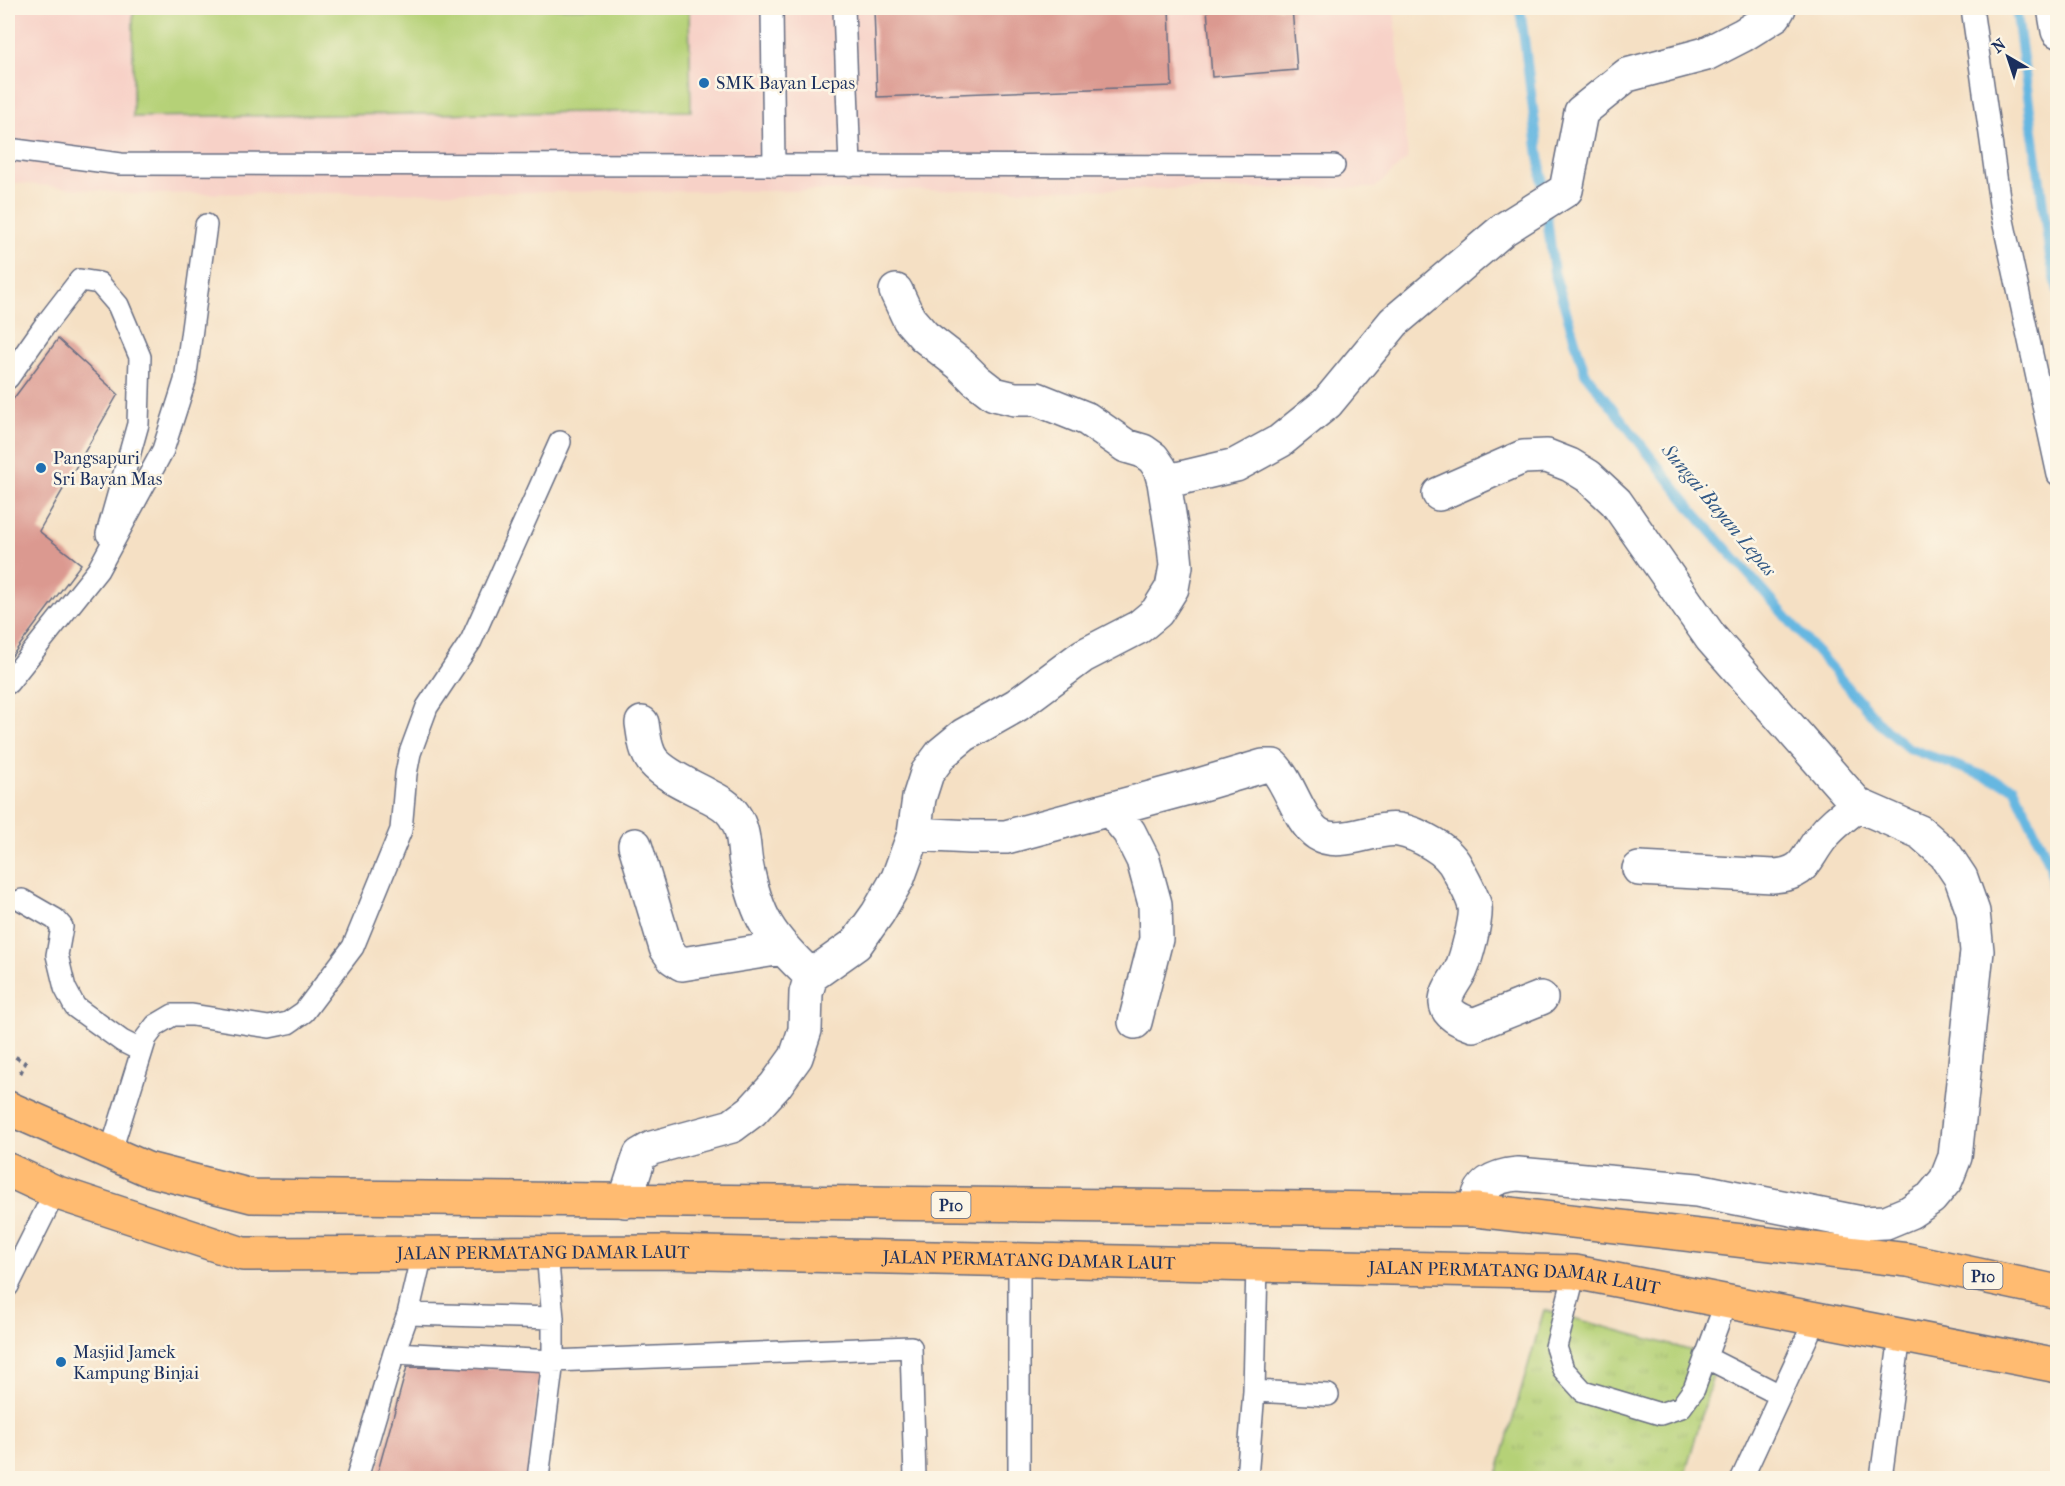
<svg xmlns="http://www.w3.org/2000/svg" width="2065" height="1486" font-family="'IM FELL French Canon',serif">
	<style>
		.built { fill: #f7d1c7 }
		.grass { fill: url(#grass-tufts); stroke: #68806a; stroke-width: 1.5 }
		.pitch { fill: #b5d177; stroke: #68806a; stroke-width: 1.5 }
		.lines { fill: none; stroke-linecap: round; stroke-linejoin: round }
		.stream { stroke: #66b7e1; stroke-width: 10 }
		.building { fill: #db9990 }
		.service-casing { stroke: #676d82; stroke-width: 24 }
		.minor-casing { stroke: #676d82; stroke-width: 36 }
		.trunk-casing { stroke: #676d82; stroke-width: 36 }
		.path { stroke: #676d82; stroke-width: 4; stroke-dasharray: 4.5 4.5; stroke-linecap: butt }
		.service { stroke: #fff; stroke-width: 21 }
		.minor { stroke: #fff; stroke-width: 33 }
		.trunk { stroke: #ffbb71; stroke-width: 33 }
		.poi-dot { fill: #1f6fb2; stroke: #fcf5e5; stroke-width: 2 }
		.labels { text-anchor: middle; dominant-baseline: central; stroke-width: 5; stroke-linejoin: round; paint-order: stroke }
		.shield { fill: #fcf5e5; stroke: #5e6a86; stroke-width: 1.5 }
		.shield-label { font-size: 16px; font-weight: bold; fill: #1b2f5e }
		.poi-label { font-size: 18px; fill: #1b2f5e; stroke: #fcf5e5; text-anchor: start }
		.street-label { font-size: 18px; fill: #1b2f5e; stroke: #fcf5e5 }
		.water-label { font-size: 20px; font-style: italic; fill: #325885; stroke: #fcf5e5 }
	</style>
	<defs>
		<pattern id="grass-tufts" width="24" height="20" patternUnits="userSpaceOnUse" patternTransform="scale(1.5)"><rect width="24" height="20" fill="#b5d177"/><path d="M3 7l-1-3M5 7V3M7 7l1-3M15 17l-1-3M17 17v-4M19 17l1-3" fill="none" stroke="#9bb469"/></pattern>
	</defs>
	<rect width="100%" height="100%" fill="#fcf5e5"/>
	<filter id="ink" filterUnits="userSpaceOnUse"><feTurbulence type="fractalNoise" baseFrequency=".0167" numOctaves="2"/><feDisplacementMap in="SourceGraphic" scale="12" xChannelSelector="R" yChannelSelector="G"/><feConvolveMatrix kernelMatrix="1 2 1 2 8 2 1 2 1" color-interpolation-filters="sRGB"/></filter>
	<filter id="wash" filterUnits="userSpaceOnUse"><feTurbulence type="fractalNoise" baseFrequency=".008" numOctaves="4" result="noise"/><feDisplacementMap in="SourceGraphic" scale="24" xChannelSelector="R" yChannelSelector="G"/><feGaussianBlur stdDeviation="1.35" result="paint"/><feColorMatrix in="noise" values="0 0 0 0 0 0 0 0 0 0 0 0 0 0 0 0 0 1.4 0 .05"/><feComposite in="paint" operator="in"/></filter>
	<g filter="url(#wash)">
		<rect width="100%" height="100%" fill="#f5e0c4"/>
		<path class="built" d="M8,8H1394L1408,158L1375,188L132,194L8,182Z"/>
		<path class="grass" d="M1544,1310L1718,1358L1684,1478H1496Z"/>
		<path class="pitch" d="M133,8H689L691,111L133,117Z"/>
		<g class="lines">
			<path class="stream" d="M1520,8L1554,272L1585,373L1694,512L1882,726L1908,748L2014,787L2050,864L2058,926
				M2016,8L2050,256L2058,290"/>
		</g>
		<g id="blocks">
			<path class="building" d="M874,8H1169L1172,86L877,97Z
				M1207,8H1292L1297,70L1212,77Z
				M58,339L118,394L39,531L81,564L8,661V406Z
				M407,1367L541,1368L528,1478H376Z"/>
		</g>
	</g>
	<g filter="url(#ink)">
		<use href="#blocks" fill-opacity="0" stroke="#676d82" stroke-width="1.5"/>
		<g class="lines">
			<g class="service-casing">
				<path id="service" d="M772,8L774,166
					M844,8L850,166
					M1972,8L2001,211L2058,475
					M8,149L121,164L1334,166
					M8,378L43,328L80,280L99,283L118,305L140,357L138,424L107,534
					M8,683L98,570L163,450L185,381L206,225
					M22,900L55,919L62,927L57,955L65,988L75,1007L122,1041L142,1051
					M110,1154L146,1038L156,1025L173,1015H192L269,1027L288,1023L304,1012L353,947L401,830L406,774L410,753L427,707L471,641L560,442
					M422,1254L408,1314L394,1353L553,1361L911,1347L915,1478
					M1019,1260V1478
					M1575,1272L1556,1347L1563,1369L1583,1391L1660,1414L1681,1407L1694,1389L1726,1302
					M8,1286L55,1192
					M408,1314L553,1318
					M1705,1357L1780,1395
					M1254,1391L1328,1395
					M357,1478L394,1353
					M538,1478L553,1361V1318L547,1253
					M1247,1478L1254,1391L1257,1265
					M1742,1478L1815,1320
					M1881,1478L1900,1336"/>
			</g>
			<g class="minor-casing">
				<path id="minor" d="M2054,8L2058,31
					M1164,482L1236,465L1280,441L1327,403L1394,322L1504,229L1566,190L1581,112L1627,75L1706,54L1743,35L1775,15L1779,8
					M1439,494L1523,457L1547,456L1570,465L1588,476L1616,502L1711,638L1858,805L1920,832L1945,854L1961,878L1973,912L1977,951L1955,1157L1946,1180L1931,1198L1910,1212L1886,1222L1861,1223L1697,1190L1518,1174C1495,1176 1477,1184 1476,1210
					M642,723C644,736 645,752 654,762C666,776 693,787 709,796C719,801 728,806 734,815C745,831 743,846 746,863C757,919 770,937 811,976
					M1110,809L1129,832L1143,860L1155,904L1156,939L1135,1022
					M914,834L971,837H1006L1199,785L1263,766H1273C1290,782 1299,822 1318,834C1340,848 1376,826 1399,830C1411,832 1423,838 1433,844C1443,850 1453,859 1458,870C1463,879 1473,897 1475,907C1477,919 1466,958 1461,970C1456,980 1445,992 1446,1003C1447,1016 1463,1021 1473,1025L1541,998
					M635,845L666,948L673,958L682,964L782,948
					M1639,869L1773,876C1806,874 1804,860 1822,837C1832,824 1845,815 1858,805
					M625,1201L640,1155L652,1148L732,1126L752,1111L775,1086L796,1057L805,1030L806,993L811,976L856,944L878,913L898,878L914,834L919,798L927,773L942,753L964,735L1017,705L1083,656L1139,627L1157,612L1172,588L1176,566L1174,546L1164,482L1160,468L1153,458L1143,451L1126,446L1087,419L1037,399H1015L994,394L976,380L960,364L924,336L909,319L896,291"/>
			</g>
			<g class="trunk-casing">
				<g id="trunk">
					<path d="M8,1108L147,1169L252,1196L1476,1210L1908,1260L2058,1292"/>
					<path id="s1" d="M8,1170L55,1192L243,1254L662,1252L1575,1272L2058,1366"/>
				</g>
			</g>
			<path class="path" d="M8,1052L25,1063L19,1076"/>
			<use href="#service" class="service"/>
			<use href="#minor" class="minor"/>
			<use href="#trunk" class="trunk"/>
		</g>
	</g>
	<g class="poi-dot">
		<circle cx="704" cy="83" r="6"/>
		<circle cx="41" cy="468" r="6"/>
		<circle cx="61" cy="1362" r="6"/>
	</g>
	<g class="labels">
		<g class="shield">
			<rect x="931.5" y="1192" width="39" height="26" rx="4.5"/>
			<rect x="1963.5" y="1263" width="39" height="26" rx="4.5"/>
		</g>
		<g class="shield-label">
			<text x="951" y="1205">P10</text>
			<text x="1983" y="1276">P10</text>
		</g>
		<g class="poi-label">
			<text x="716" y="83">SMK Bayan Lepas</text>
			<text x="53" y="458">Pangsapuri<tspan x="53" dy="21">Sri Bayan Mas</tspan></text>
			<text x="73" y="1352">Masjid Jamek<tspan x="73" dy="21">Kampung Binjai</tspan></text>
		</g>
		<g class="street-label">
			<text stroke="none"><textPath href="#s1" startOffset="550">JALAN PERMATANG DAMAR LAUT</textPath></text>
			<text stroke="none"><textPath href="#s1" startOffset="1036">JALAN PERMATANG DAMAR LAUT</textPath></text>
			<text stroke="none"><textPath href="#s1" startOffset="1522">JALAN PERMATANG DAMAR LAUT</textPath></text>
		</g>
		<g class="water-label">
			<text transform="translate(1719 510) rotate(50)">Sungai Bayan Lepas</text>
		</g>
	</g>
	<rect width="2065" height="1486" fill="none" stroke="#fcf5e5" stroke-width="30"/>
	<g transform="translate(2008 57) rotate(321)" stroke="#fcf5e5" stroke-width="4.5" paint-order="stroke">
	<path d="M0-4.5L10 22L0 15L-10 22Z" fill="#1b2f5e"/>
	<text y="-9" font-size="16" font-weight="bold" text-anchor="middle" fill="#1b2f5e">N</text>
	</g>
</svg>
